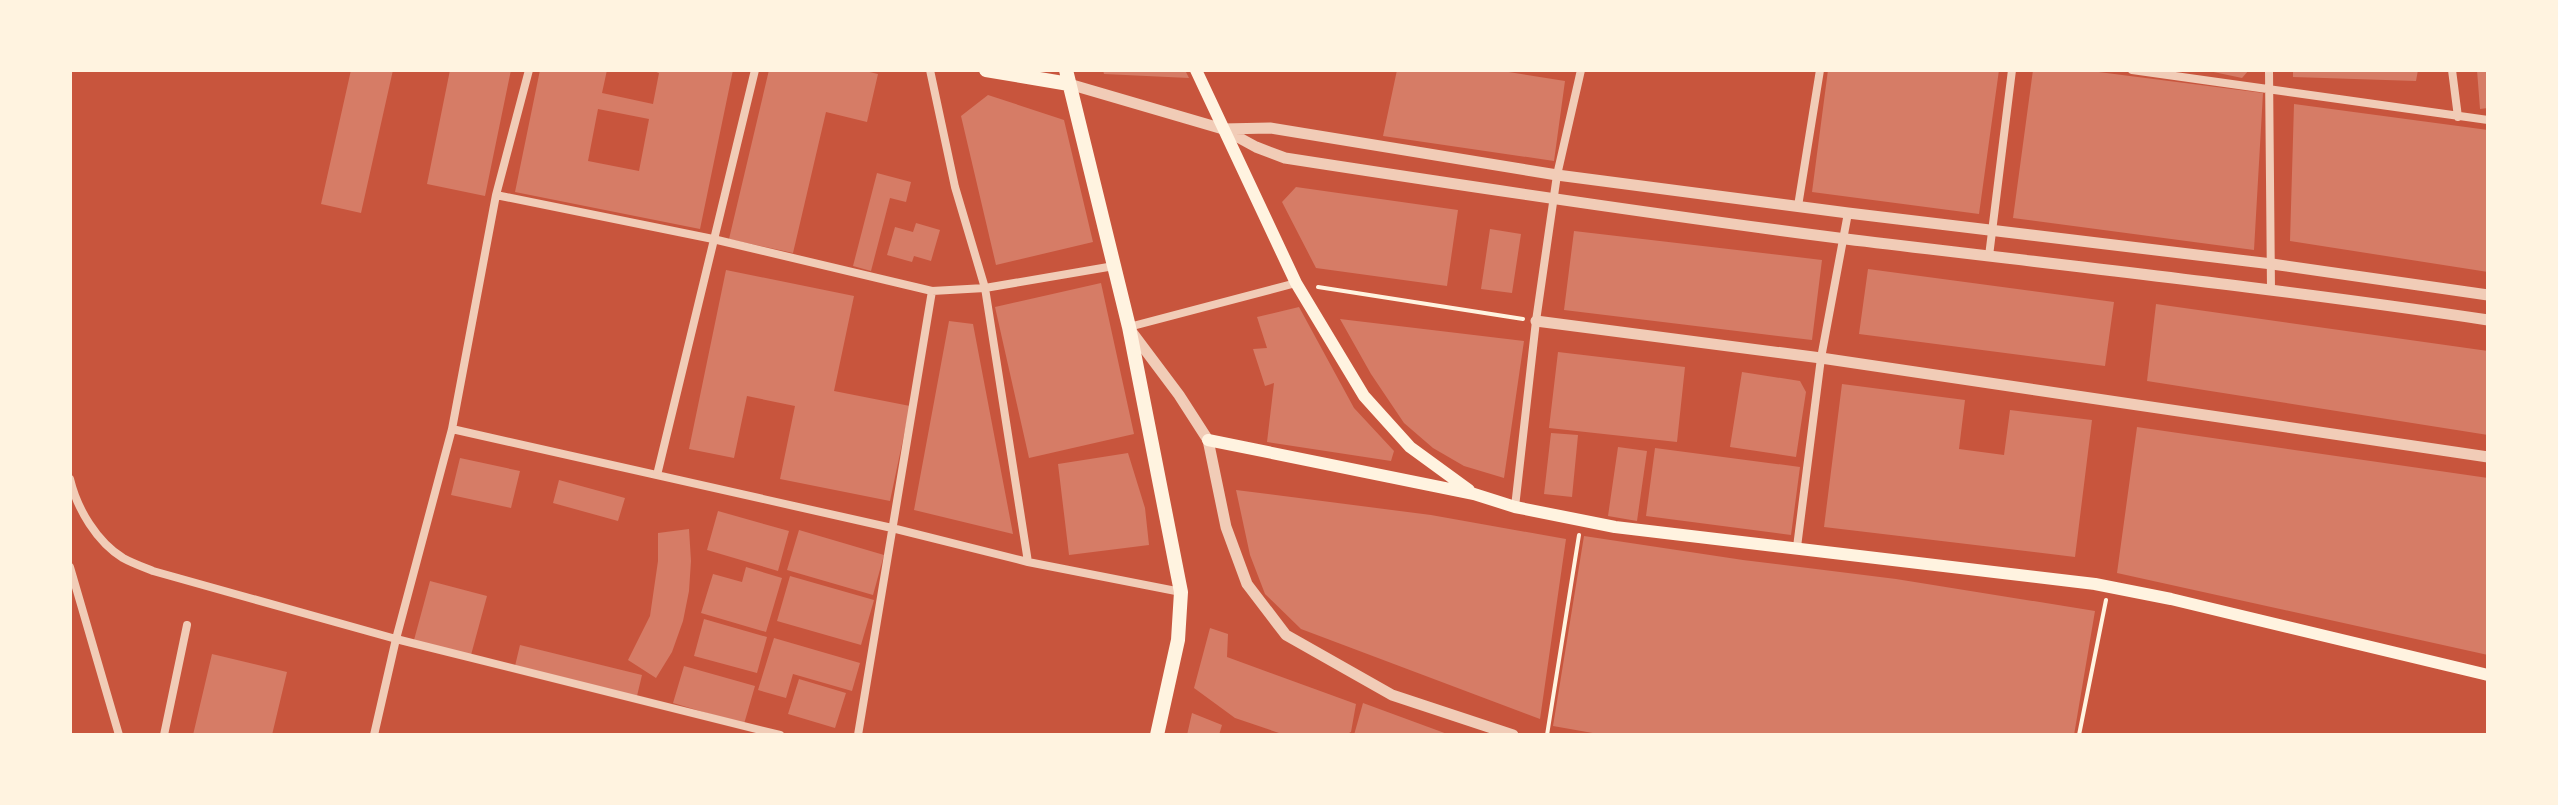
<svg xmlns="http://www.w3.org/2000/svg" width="2558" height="805" font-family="'Public Sans',sans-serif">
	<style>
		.building { fill: #d67c66; fill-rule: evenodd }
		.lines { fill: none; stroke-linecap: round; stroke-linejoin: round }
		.path { stroke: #fff3e0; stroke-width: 4 }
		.minor { stroke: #f1ccb7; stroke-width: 8 }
		.tertiary { stroke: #f1ccb7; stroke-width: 11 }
		.secondary { stroke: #fff3e0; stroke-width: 12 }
		.primary { stroke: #fff3e0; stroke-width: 14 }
	</style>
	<rect width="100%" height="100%" fill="#c8553d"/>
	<path class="building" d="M351,70H393L361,213L321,204Z
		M450,70H511L485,196L427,184Z
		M540,70H607L602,93L653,104L659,73L651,70H733L700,229L515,192ZM598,109L649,119L639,171L588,161Z
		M769,70H861L878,74L867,122L826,112L793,253L729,239Z
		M1103,70H1185L1189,78L1104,74Z
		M1397,70H1496L1565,81L1554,161L1383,136Z
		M1828,70H1999L1979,214L1812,192Z
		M2033,70H2083L2263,93L2254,250L2013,218Z
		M2204,70H2249L2242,78Z
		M2293,70H2418L2416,81L2293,77Z
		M2477,70H2488V108L2480,109Z
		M988,95L1064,120L1093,242L996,265L961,116Z
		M2294,104L2488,130V272L2290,241Z
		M877,173L911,182L906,202L890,198L871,271L853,266Z
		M1296,187L1458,210L1447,286L1316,268L1282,202Z
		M916,223L940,230L931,261L914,256L912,262L887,255L895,227L913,232Z
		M1490,229L1521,234L1512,293L1481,289Z
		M1574,231L1822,260L1812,340L1564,310Z
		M1868,269L2114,302L2105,366L1859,334Z
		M726,270L854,296L834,391L910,406L890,501L780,479L795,406L747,396L734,458L689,449Z
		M1101,283L1134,434L1029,458L995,307Z
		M2156,304L2488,351V435L2147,381Z
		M1299,307L1354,408L1394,451L1391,461L1267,442L1274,383L1265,386L1253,349L1267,348L1257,317Z
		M1340,319L1524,341L1504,478L1464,466L1433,448L1404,423L1371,374Z
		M949,321L973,324L1013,534L914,510Z
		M1558,352L1685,367L1677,442L1549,428Z
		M1742,372L1800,381L1806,392L1796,457L1730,447Z
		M1842,384L1965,400L1959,449L2004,455L2010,410L2092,420L2075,557L1824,527Z
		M2137,427L2488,478V655L2117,573Z
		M1551,433L1578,435L1572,497L1544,494Z
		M1618,447L1647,451L1637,521L1608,516Z
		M1655,448L1800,467L1791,535L1646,516Z
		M1128,453L1145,508L1149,545L1069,555L1058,464Z
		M460,458L520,471L511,508L451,495Z
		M559,480L625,498L618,521L553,503Z
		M1236,490L1431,515L1566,539L1540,719L1301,629L1265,594L1250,555Z
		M718,511L789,531L778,571L707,550Z
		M689,529L691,561L689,591L683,621L672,652L656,678L628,660L650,616L658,561V533Z
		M799,530L884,555L873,595L787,570Z
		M1584,536L1743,560L1896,579L2095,611L2074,735H1604L1553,726Z
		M746,567L782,578L766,632L701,613L713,574L742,582Z
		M790,576L874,600L861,645L777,621Z
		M430,581L487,596L471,655L414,640Z
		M704,619L767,637L757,673L694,656Z
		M1210,628L1228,634L1227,657L1356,704L1351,732L1345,735H1285L1235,718L1194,688Z
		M774,638L860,663L852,691L793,674L786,698L758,690Z
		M520,645L642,675L637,696L515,666Z
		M212,654L287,672L272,735H193Z
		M684,666L755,686L744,724L673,703Z
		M799,679L846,693L835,728L788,714Z
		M1363,703L1450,735H1354Z
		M1192,713L1222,725L1219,735H1187Z"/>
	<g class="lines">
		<path class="path" d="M1318,287L1523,319
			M1547,735L1579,535
			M2079,735L2106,600"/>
		<path class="minor" d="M930,70L955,187L985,288L1028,562
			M2132,70L2488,120
			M2269,70L2271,290
			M2452,70L2458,117
			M496,195L713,239L932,291L985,288L1114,266
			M1798,206L1820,70
			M1989,256L2012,70
			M1129,327L1296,283
			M452,429L892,528L1028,562L1181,592
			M657,475L755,70
			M70,479C77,509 97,542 123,558C132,563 143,567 153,571L396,639L780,735
			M1515,507L1536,321L1557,175L1581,70
			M1797,547L1821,358L1848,213
			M70,567L119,735
			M164,735L187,625
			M374,735L396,639L452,429L496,195L529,70
			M858,735L932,291"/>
		<path class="tertiary" d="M1069,84L1223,129L1256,147L1285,158C1472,187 1659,215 1846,239C2060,265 2275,288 2488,320
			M1223,129L1270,128L1557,175L1848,213L2272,264L2488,295
			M1536,321L1821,358L2488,457
			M1131,331L1179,395L1208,440L1226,527L1247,584L1286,635L1392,695L1513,735"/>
		<path class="secondary" d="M1196,70L1296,283L1364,396L1410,447L1469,490
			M1208,440L1474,494L1515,507L1615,527L2095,584L2171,599L2488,675"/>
		<path class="primary" d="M986,70L1069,84
			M1066,70L1129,327L1181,592L1178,640L1157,735"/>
	</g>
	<rect width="2558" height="805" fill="none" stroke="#fff3e0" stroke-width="144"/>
</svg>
